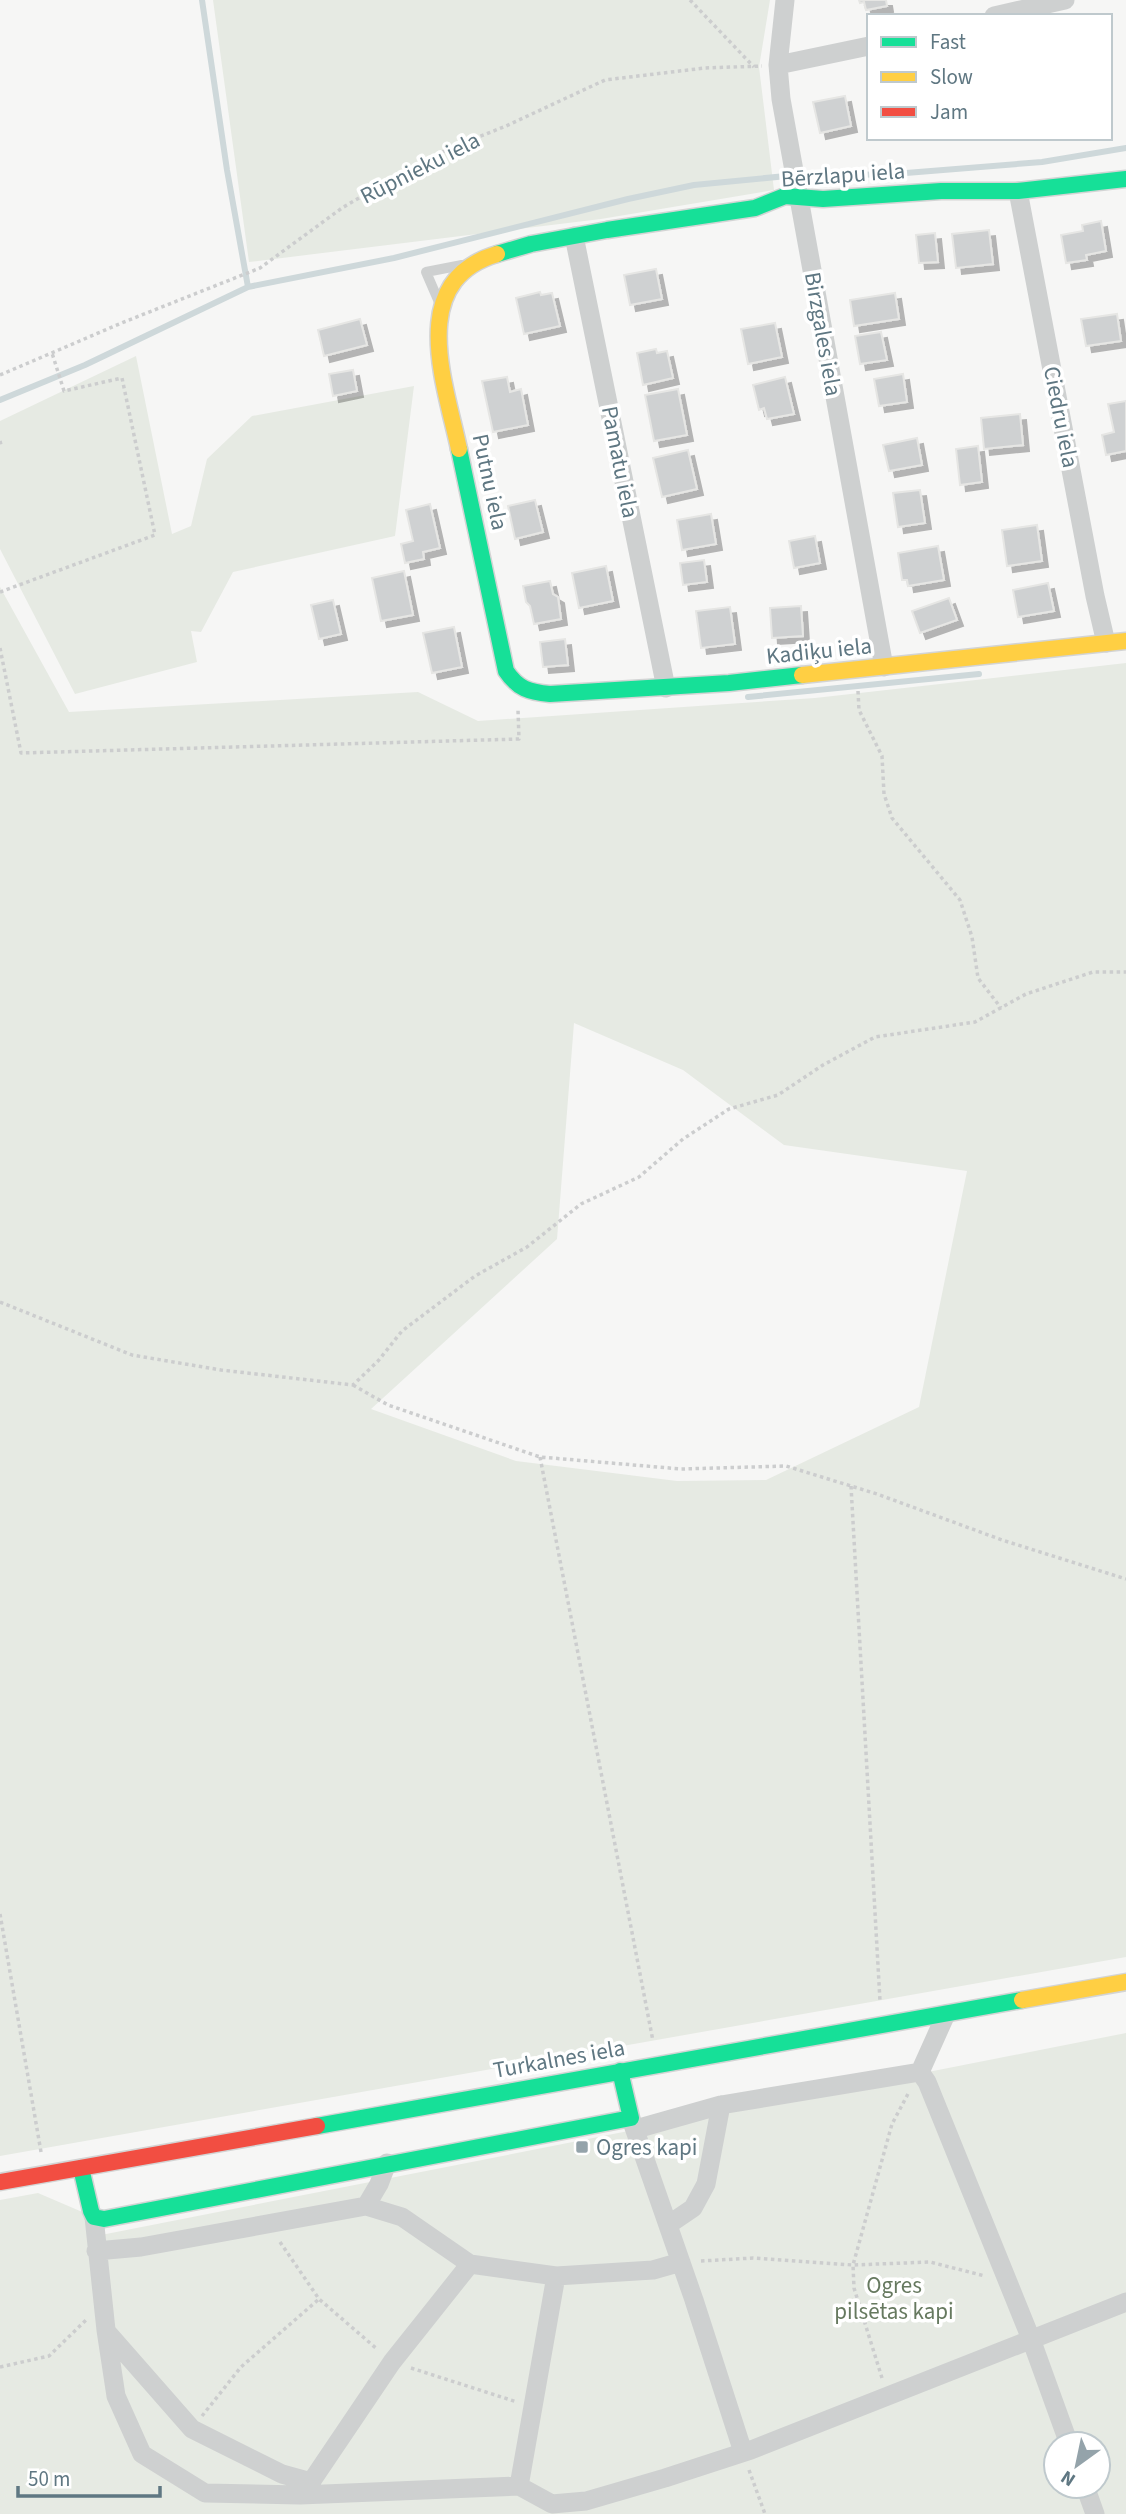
<svg xmlns="http://www.w3.org/2000/svg" width="1126" height="2514" font-family="'Source Sans 3',sans-serif">
	<style>
		.green { fill: #e6eae3; fill-rule: evenodd }
		.lines { fill: none; stroke-linecap: round; stroke-linejoin: round }
		.stream { stroke: #ced8da; stroke-width: 6 }
		.building { fill: #cfd1d2; stroke: #e6e6e4; stroke-width: 2; filter: url(#shadow) }
		.fast-casing { stroke: #d3d4d4; stroke-width: 19 }
		.slow-casing { stroke: #d3d4d4; stroke-width: 19 }
		.jam-casing { stroke: #d3d4d4; stroke-width: 19 }
		.path { stroke: #cccdce; stroke-width: 3.5; stroke-dasharray: 3.5 3.5; stroke-linecap: butt }
		.lane { stroke: #ced0d0; stroke-width: 10 }
		.street { stroke: #ced0d0; stroke-width: 19 }
		.fast { stroke: #16e098; stroke-width: 16 }
		.slow { stroke: #ffcf43; stroke-width: 16 }
		.jam { stroke: #f24e42; stroke-width: 16 }
		.poi-dot { fill: #94a3aa; stroke: #fff; stroke-width: 2.5 }
		.labels { text-anchor: middle; dominant-baseline: central; stroke-width: 7; stroke-linejoin: round; paint-order: stroke }
		.street-label { font-size: 23px; fill: #5f7782; stroke: #fff }
		.poi-label { font-size: 23px; fill: #5f7782; stroke: #fff; text-anchor: start }
		.park-label { font-size: 23px; fill: #66795f; stroke: #fff }
	</style>
	<defs>
		<filter id="shadow"><feDropShadow dx="6" dy="6" stdDeviation="0" flood-color="#0004"/></filter>
	</defs>
	<rect width="100%" height="100%" fill="#f6f6f5"/>
	<path class="green" d="M213,0H770L759,67L774,190L601,219L249,262Z
		M136,356L172,534L191,526L207,459L252,416L414,386L395,536L233,572L201,632L191,631L197,662L75,694L0,549V421Z
		M0,587L69,712L418,692L478,721L815,698L1126,663V1957L0,2156ZM574,1023L683,1070L784,1145L967,1171L919,1407L766,1480L677,1481L516,1461L371,1409L557,1239Z
		M1126,2033V2514H0V2200L38,2193L94,2217L96,2236ZM1056,2444H1098V2486H1056Z"/>
	<g class="lines">
		<path class="stream" d="M202,0L227,170L248,287
			M0,400L85,365L248,287L394,258L628,199L694,185L817,173L881,175L1042,162L1126,148
			M748,697L979,674"/>
	</g>
	<path class="building" d="M859,0H886L887,6L866,10L864,2L860,3Z
		M845,96L851,126L820,133L813,102Z
		M1101,221L1106,251L1086,255L1087,260L1066,263L1061,235L1083,231L1082,225Z
		M989,230L993,264L956,268L952,234Z
		M935,233L938,262L919,263L916,235Z
		M656,269L662,299L630,305L624,275Z
		M540,292L541,295L552,293L560,326L524,334L516,298Z
		M895,293L899,319L854,326L850,300Z
		M1117,314L1121,341L1086,346L1081,319Z
		M360,319L367,345L324,356L318,330Z
		M775,323L782,357L748,364L741,329Z
		M881,332L887,360L860,364L855,336Z
		M656,349L657,353L667,351L673,378L643,385L637,353Z
		M353,370L357,391L333,396L329,374Z
		M903,374L907,402L879,406L874,379Z
		M507,377L510,392L521,389L528,425L493,432L482,381Z
		M785,377L794,414L767,419L764,408L759,410L753,385Z
		M678,389L687,435L654,441L645,395Z
		M1126,401V451L1106,455L1102,435L1114,432L1108,404Z
		M1020,414L1023,445L984,449L981,418Z
		M917,438L922,465L889,471L883,445Z
		M978,446L982,482L960,485L956,449Z
		M688,450L697,489L662,497L653,458Z
		M920,490L925,523L898,527L893,493Z
		M535,500L543,532L515,539L508,506Z
		M430,504L440,548L423,552L424,559L405,563L401,544L413,541L406,510Z
		M711,514L716,544L682,550L677,520Z
		M1037,525L1042,561L1007,566L1002,530Z
		M815,536L820,563L794,568L789,541Z
		M938,546L944,580L908,586L907,580H902L898,553Z
		M704,560L707,582L683,585L680,563Z
		M606,566L613,601L579,608L572,573Z
		M404,571L413,615L381,621L372,578Z
		M550,581L553,594L558,597L561,619L534,624L530,606L526,602L523,586Z
		M1048,583L1054,611L1018,617L1013,590Z
		M949,598L957,620L920,633L912,611Z
		M333,600L341,634L319,639L311,605Z
		M801,606L803,636L772,638L770,608Z
		M730,607L735,644L701,648L696,611Z
		M454,627L462,667L432,673L423,633Z
		M565,639L568,665L543,667L540,642Z"/>
	<g class="lines">
		<g class="fast-casing">
			<path id="fast" d="M497,254L531,244L607,230L755,208L785,196L823,199L941,191H1018L1126,179
				M459,449L506,671C518,689 529,692 550,694L729,683L802,675
				M317,2126L1022,2000
				M81,2168L91,2211L94,2217L104,2219L631,2118L620,2071"/>
		</g>
		<g class="slow-casing">
			<path id="slow" d="M459,449C445,383 406,281 497,254
				M802,675L1126,641
				M1022,2000L1126,1982"/>
		</g>
		<g class="jam-casing">
			<path id="jam" d="M0,2182L317,2126"/>
		</g>
		<path class="path" d="M690,0L754,67
			M0,375L124,322L260,268L342,208L381,185L446,150L506,126L605,80L705,68L762,66
			M0,441L1,445
			M0,592L155,535L122,378L64,391L52,353
			M0,648L21,753L519,739L518,710
			M858,691L859,710L882,756L884,794L892,818L960,900L972,937L978,978L1001,1008
			M0,1302L132,1355L221,1370L353,1385L378,1361L402,1331L475,1276L527,1247L581,1204L639,1177L683,1139L729,1109L778,1095L823,1065L875,1037L975,1022L1026,994L1093,972H1126
			M353,1385L388,1405L540,1457L681,1469L786,1466L877,1494L1002,1540L1126,1579
			M540,1457L653,2041
			M851,1486L880,2001
			M0,1914L41,2152
			M280,2242L319,2299L377,2349
			M701,2261L753,2258L853,2265L930,2262L985,2276
			M0,2367L49,2356L86,2320
			M411,2368L517,2402
			M882,2378L854,2288L853,2265L892,2124L909,2092
			M202,2416L241,2367L319,2299
			M749,2470L765,2514"/>
		<path class="lane" d="M439,302L426,272L462,265"/>
		<path class="street" d="M785,0L778,65L781,99L884,667
			M994,16L1065,0
			M778,65L869,46
			M1018,191L1095,596L1106,643
			M574,236L666,688
			M920,2072L927,2082L1031,2339L1069,2444
			M631,2119L694,2300L743,2452
			M636,2129L721,2105L920,2072L946,2014
			M366,2206L379,2184L387,2163
			M94,2217L106,2330L116,2396L142,2454L205,2493L300,2495L519,2486L552,2504L586,2501L665,2478L751,2450L1126,2302
			M668,2225L693,2208L706,2184L721,2105
			M96,2251L141,2247L366,2206L402,2217L470,2264L556,2276L653,2270L681,2262
			M106,2331L192,2429L282,2474L311,2482
			M519,2486L556,2276
			M1085,2486L1095,2514
			M300,2495L311,2482L392,2362L470,2264"/>
		<use href="#fast" class="fast"/>
		<use href="#slow" class="slow"/>
		<use href="#jam" class="jam"/>
	</g>
	<rect class="poi-dot" x="575" y="2140" width="14" height="14" rx="3.5"/>
	<g class="labels">
		<g class="street-label">
			<text transform="translate(420 168) rotate(-27)">Rūpnieku iela</text>
			<text transform="translate(843 175) rotate(-4)">Bērzlapu iela</text>
			<text transform="translate(823 334) rotate(80)">Birzgales iela</text>
			<text transform="translate(1061 417) rotate(79)">Ciedru iela</text>
			<text transform="translate(620 462) rotate(79)">Pamatu iela</text>
			<text transform="translate(490 482) rotate(78)">Putnu iela</text>
			<text transform="translate(819 651) rotate(-6)">Kadiķu iela</text>
			<text transform="translate(559 2059) rotate(-10)">Turkalnes iela</text>
		</g>
		<g class="poi-label">
			<text x="596" y="2147">Ogres kapi</text>
		</g>
		<g class="park-label">
			<text x="894" y="2285">Ogres<tspan x="894" dy="26">pilsētas kapi</tspan></text>
		</g>
	</g>
	<rect x="867" y="14" width="245" height="126" fill="#ffffff" stroke="#bfc9cd" stroke-width="2"/>
	<rect x="881" y="37" width="35" height="10" fill="#16e098" stroke="#bfc9cd" stroke-width="2"/>
	<text x="930" y="49" font-size="21" fill="#5f7782">Fast</text>
	<rect x="881" y="72" width="35" height="10" fill="#ffcf43" stroke="#bfc9cd" stroke-width="2"/>
	<text x="930" y="84" font-size="21" fill="#5f7782">Slow</text>
	<rect x="881" y="107" width="35" height="10" fill="#f24e42" stroke="#bfc9cd" stroke-width="2"/>
	<text x="930" y="119" font-size="21" fill="#5f7782">Jam</text>
	<g transform="translate(1077 2465) rotate(213)"><circle r="33" fill="#ffffff" stroke="#bfc9cd" stroke-width="2"/>
	<path d="M0-5L12 26L0 18L-12 26Z" fill="#94a3aa"/>
	<text y="-10" font-size="19" font-weight="bold" text-anchor="middle" fill="#5f7782">N</text>
	</g>
	<path d="M18 2486v10h142v-10" fill="none" stroke="#5f7782" stroke-width="3.5"/>
	<text x="28" y="2486" font-size="21" fill="#5f7782" stroke="#ffffff" stroke-width="5" paint-order="stroke">50 m</text>
</svg>
